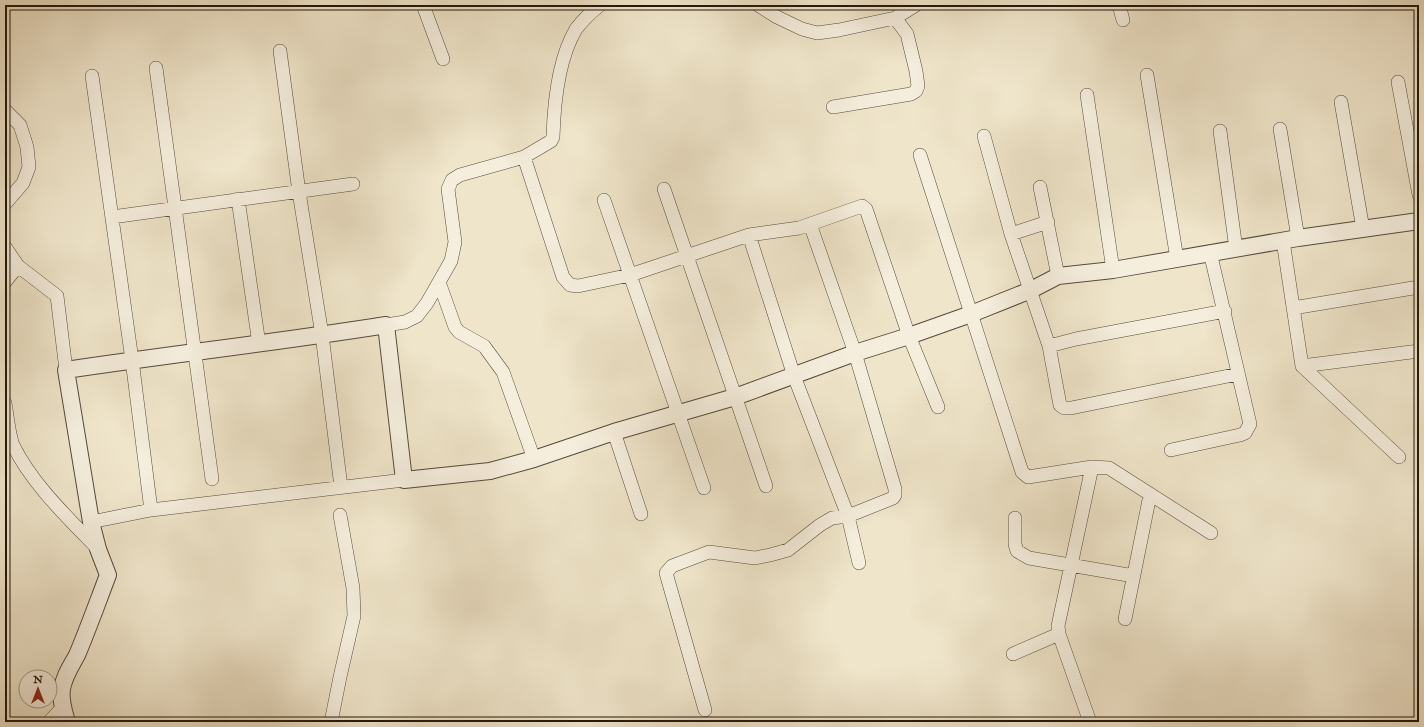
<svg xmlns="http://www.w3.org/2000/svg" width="1424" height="727" font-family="'IM FELL English',serif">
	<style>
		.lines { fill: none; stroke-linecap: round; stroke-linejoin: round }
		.minor-casing { stroke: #564a3b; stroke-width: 14 }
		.tertiary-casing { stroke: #564a3b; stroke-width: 18 }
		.minor { stroke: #f5eedd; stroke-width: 13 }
		.tertiary { stroke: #f5eedd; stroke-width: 16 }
	</style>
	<rect width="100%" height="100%" fill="#efe5ca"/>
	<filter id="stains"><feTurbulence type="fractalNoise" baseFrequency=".005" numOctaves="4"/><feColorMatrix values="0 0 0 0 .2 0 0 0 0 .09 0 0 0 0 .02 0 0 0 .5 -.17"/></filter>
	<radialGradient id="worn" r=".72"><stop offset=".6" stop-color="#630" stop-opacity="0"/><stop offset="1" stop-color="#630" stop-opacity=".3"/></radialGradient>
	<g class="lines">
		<g class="minor-casing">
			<path id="minor" d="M423,5L443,59
				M758,5L777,17L802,29L817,33L839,30L895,18L916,5
				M1119,5L1123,20
				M280,51L299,192L322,335L341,487
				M156,68L212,479
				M1147,75L1177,259
				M92,76L132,360L151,510
				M1398,82L1419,195
				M1087,95L1113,270
				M1341,102L1363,229
				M833,107L911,94L916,91L918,86L916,71L907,34L895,18
				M5,110L20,125L27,147L29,167L23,183L5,204
				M1280,129L1298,238
				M1220,131L1236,249
				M984,136L1011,234L1049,346L1060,405L1064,408H1071L1238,374
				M920,155L1022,472L1028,477L1092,467L1109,468L1211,533
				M524,157L563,277L570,285L578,286L630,275L749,235L799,228L862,206L866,209L909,336L938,407
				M1040,187L1058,276
				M664,189L766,486
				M238,199L259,344
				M604,200L704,488
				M112,217L353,184
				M1011,234L1048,222
				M749,235L794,376L848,516L859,563
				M1283,241L1302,366L1399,457
				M5,247L18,266L57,296L66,370
				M5,282L18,266
				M439,282L455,327L459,332L484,346L503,372L534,459
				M1293,308L1419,287
				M386,325L405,322L417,316L427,303L451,261L455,242L448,189L452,180L460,175L524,157L551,141L553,137C554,103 558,59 576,29C583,20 591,12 600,5
				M1049,346L1076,339L1225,311
				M1302,366L1419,351
				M5,403C7,414 9,435 13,445C32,484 68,518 98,549
				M614,432L641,514
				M1171,450L1240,435L1245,433L1250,424L1210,252
				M1015,518V544L1017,551L1029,558L1134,576
				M91,522L151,510L404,480
				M1125,619L1150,495
				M1013,654L1059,634
				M705,710L666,573L672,566L709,552L755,558L770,555L788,550L820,525L832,518L848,516L893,498L895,495V489L855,353L810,224
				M49,722L63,707
				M331,722L340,677L354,616L353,588L340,515
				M1090,722L1059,634L1058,626L1092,467"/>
		</g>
		<g class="tertiary-casing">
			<path id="tertiary" d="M67,722C64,711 60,700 62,689C64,676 71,666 77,655C88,629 98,601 108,575L98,549L91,522L66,370C173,354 280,342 386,325L404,480L490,471L534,459L614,432L735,397L855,353L909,336L971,314L1031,290L1058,276L1113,270L1298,238L1419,221"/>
		</g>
		<use href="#minor" class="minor"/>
		<use href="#tertiary" class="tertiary"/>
	</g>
	<rect width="1424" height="727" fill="none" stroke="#efe5ca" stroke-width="20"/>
	<rect x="6" y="6" width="1412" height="715" fill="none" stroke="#23170b" stroke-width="2"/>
	<rect x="10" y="10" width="1404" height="707" fill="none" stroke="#23170b"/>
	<g transform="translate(38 689)"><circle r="19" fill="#f5eedd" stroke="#a19889"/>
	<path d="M0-3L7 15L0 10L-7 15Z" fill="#8f2418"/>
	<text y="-6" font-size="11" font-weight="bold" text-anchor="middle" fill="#23170b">N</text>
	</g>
	<rect width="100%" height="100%" filter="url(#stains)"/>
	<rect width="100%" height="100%" fill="url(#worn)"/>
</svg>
